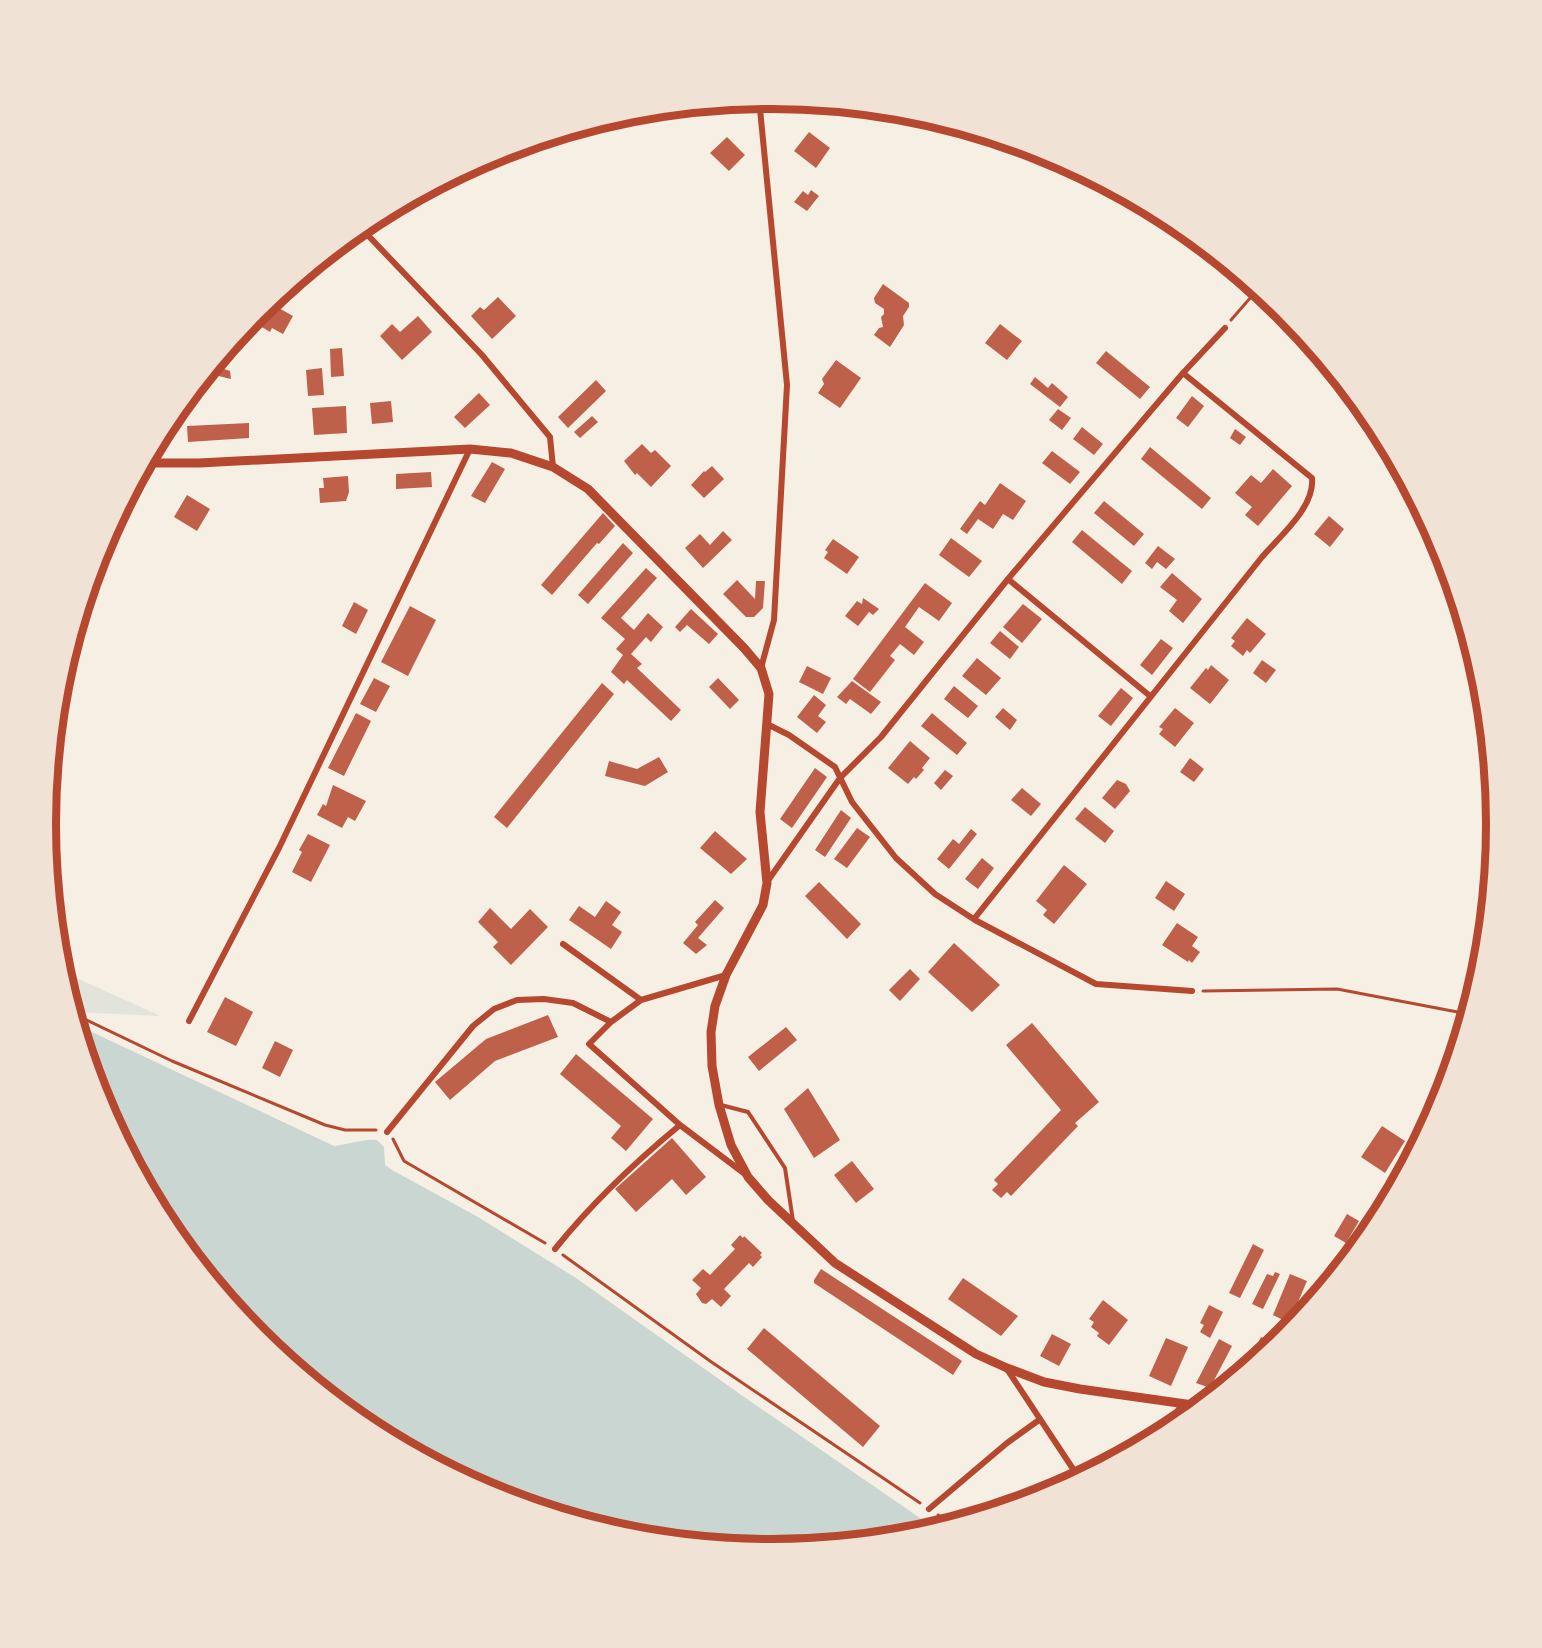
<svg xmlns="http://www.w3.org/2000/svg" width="1542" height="1648" font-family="'Asap Condensed',sans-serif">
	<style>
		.green { fill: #e2e4dc }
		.water { fill: #c9d6d2 }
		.building { fill: #bf614a }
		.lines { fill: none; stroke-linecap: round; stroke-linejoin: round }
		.path { stroke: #b5482f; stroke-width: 3 }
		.service { stroke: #b5482f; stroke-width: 4 }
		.minor { stroke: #b5482f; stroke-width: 6 }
		.tertiary { stroke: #b5482f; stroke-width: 9 }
		.rim { fill: none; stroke: #b5482f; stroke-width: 8 }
	</style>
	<rect width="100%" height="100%" fill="#f6efe4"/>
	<path class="green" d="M61,971L154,1013L160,1016L73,1012Z"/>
	<path class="water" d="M77,1025L334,1146C343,1145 370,1138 376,1140C378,1141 383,1145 384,1147L385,1165L392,1170L478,1217L576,1278L747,1399L936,1529L912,1536L771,1550L629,1536L493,1495L367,1427L257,1337L167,1227L100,1102Z"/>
	<path class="building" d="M809,132L830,148L816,168L794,151Z
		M727,137L745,155L729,171L710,153Z
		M811,190L819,196L807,211L794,202L803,191L808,195Z
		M883,284L909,303V307L903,316L904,325L890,347L874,335L879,328L883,327L881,317L884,314V309L875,303L874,298Z
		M498,297L516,316L492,339L471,316L480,307L484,310Z
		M268,302L293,316L283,334L272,328L270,332L257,324L244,342L236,337L258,310Z
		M418,316L432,332L402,360L380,336L392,324L400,332Z
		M1000,324L1022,341L1007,360L985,343Z
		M342,348L344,376L331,377L330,349Z
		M1106,351L1150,387L1140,399L1096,363Z
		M836,360L861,378L840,408L818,393L824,384L822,379Z
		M213,365L230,371L231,379L206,373Z
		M322,368L324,395L308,396L306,370Z
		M1035,377L1048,388L1052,383L1068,397L1060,407L1030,384Z
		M596,380L606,391L568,428L558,417Z
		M479,393L490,405L465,428L454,417Z
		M1192,396L1204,406L1188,427L1176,418Z
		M391,401L393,422L372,424L370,403Z
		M346,406L347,433L314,435L312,408Z
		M1058,409L1071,418L1062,430L1049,420Z
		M592,416L598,422L580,438L574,432Z
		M249,423V438L188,442L187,426Z
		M1082,427L1103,444L1094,455L1073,439Z
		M1235,429L1246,437L1240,445L1230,438Z
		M642,444L651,453L655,450L671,466L651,487L637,473L635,475L624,461Z
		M1150,447L1211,498L1202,509L1141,459Z
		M1052,451L1080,472L1070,484L1042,463Z
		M492,462L505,469L485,503L471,496Z
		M712,466L724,479L704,498L691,485L704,471L705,472Z
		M1273,469L1292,486L1258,526L1245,515L1252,507L1235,493L1251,475L1261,483Z
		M431,472L432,487L396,489V474Z
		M348,476L349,492L346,501L320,503L319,488H324L323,478Z
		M1000,483L1026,501L1013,520L1003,514L993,529L978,519L967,534L960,529L980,501L985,505Z
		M187,495L210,509L197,531L174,517Z
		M1104,501L1144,534L1134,546L1094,513Z
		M603,513L615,526L599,544L597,543L552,595L541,585Z
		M1329,516L1344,529L1330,547L1314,534Z
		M1082,530L1132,571L1122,584L1072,542Z
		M723,531L732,540L703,568L685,548L700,534L710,545Z
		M951,538L982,561L969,577L939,555Z
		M833,539L859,557L847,574L824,558L828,552L825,550Z
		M623,543L633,553L588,604L578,595Z
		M1158,546L1175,559L1166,569L1157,562L1152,569L1145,563Z
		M646,568L657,578L621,618L634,630L648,613L663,627L651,642L646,637L631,654L642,664L637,668L681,710L671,721L627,680L624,684L611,672L623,655L616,649L625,639L601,618Z
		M1172,573L1202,599L1183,623L1169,611L1177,600L1160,587Z
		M737,580L755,599L756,581H765L763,608L754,617H746L723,594Z
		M925,583L952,603L939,621L919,607L905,627L924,642L914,655L900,644L890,656L895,660L870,692L853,679Z
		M863,598L879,609L873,615L869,612L858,626L845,616L857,601L862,604Z
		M354,602L368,610L356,634L342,626Z
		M1023,604L1042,619L1022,643L1003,627Z
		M410,606L436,620L408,676L381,662Z
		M691,609L718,634L709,644L687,625L680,632L675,627Z
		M1247,618L1266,634L1250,653L1247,650L1243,656L1231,646L1235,641L1231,638Z
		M1000,631L1019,647L1010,659L990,643Z
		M1161,639L1173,648L1152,675L1140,665Z
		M977,658L1001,678L986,695L962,676Z
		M1262,660L1276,670L1266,683L1253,673Z
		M1211,665L1229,680L1210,704L1190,688L1206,668L1208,670Z
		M807,666L831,678L823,694L799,682Z
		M374,678L390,686L376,712L360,704Z
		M718,678L739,700L730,709L709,687Z
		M852,681L881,702L871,714L850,699L846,704L837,697Z
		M602,683L614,694L507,828L494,817Z
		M954,686L978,706L968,718L944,699Z
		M1121,688L1133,698L1111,726L1098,716Z
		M814,695L826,705L818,716L826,722L817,733L797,717Z
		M1003,708L1017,720L1010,730L995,717Z
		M1175,708L1194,723L1175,747L1159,734L1163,729L1159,727Z
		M356,713L371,721L344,776L328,768Z
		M932,713L967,743L957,755L921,726Z
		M910,741L930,758L922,768L924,770L916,779L914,777L908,784L888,768Z
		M659,757L668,772L645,786L605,776L609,761L637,769Z
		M1190,758L1204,769L1194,782L1180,772Z
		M815,768L827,777L792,828L780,819Z
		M945,770L953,776L941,790L934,783Z
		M1117,780L1126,784L1130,791L1115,809L1102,798Z
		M333,785L366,801L355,821L348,817L342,828L317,815L323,804L326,806Z
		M1022,788L1041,804L1031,816L1011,800Z
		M1085,807L1114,831L1105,843L1075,819Z
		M841,810L851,818L825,857L815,850Z
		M857,828L870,837L847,868L834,859Z
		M971,829L977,834L949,869L937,859L953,839L959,844Z
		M715,831L747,859L731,874L700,848Z
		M308,834L330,845L311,882L292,872L302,852L299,850Z
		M982,858L994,868L978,889L965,879Z
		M1064,865L1087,884L1054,924L1043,915L1047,910L1036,901Z
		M1166,881L1185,894L1174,911L1155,898Z
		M819,882L861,924L847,939L805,896Z
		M715,900L724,908L698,938L707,945L696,954L683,943L698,925L695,922Z
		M606,901L621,912L612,925L622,932L611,949L569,920L579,906L595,917Z
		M490,908L511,929L530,909L548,927L511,965L493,947L498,942L478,922Z
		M1177,923L1198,937L1192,946L1200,952L1192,963L1189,960L1188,962L1162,945Z
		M954,943L1000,985L972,1012L928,972Z
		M910,969L920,979L900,1001L889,990Z
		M225,997L253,1012L236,1046L207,1032Z
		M548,1015L558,1037L495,1061L450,1100L435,1082L486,1039Z
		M1032,1023L1099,1102L1075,1123L1078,1126L1011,1196L1007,1192L1001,1198L992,1190L998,1184L994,1180L1061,1110L1006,1045Z
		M786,1027L797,1040L759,1071L748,1057Z
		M275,1041L293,1050L280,1077L262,1068Z
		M576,1054L653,1119L626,1151L611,1138L621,1126L560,1074Z
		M808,1088L840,1140L814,1158L784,1109Z
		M1382,1126L1405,1141L1385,1173L1361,1157Z
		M672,1138L706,1177L686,1195L672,1179L636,1212L615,1189Z
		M852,1161L874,1189L856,1203L834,1175Z
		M1347,1214L1359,1221L1346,1243L1334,1236Z
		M740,1235L743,1238L744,1236L762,1253L760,1255L762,1257L753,1267L749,1263L724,1289L731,1296L721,1307L712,1299L706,1304L702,1303L696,1294L701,1288L692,1280L703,1269L710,1275L735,1249L731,1245Z
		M1253,1244L1264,1250L1240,1298L1229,1293Z
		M821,1269L962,1361L953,1375L814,1283V1280Z
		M1275,1272L1280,1274L1263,1309L1252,1304L1267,1274L1273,1276Z
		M1290,1274L1307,1281L1289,1323L1273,1315Z
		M963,1278L1018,1316L1001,1336L948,1299Z
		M1315,1287L1325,1288L1315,1300Z
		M1103,1300L1128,1320L1109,1345L1097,1336L1099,1333L1091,1327L1094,1322L1089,1319Z
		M1209,1305L1223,1312L1210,1338L1200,1332L1204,1325L1200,1323Z
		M764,1328L880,1426L863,1447L747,1349Z
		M1052,1334L1071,1344L1059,1366L1040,1356Z
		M1261,1337L1274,1343L1270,1349L1243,1372Z
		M1166,1338L1188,1347L1171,1386L1149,1376Z
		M1219,1339L1232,1346L1210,1388L1196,1383Z
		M1227,1376H1237L1223,1388Z"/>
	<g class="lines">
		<path class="path" d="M1231,320L1258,289
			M1203,991L1337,989L1468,1014
			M74,1014L172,1061L325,1125L345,1130H376
			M393,1139L404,1161L545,1243
			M563,1255L710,1361L920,1503
			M938,1515L951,1524"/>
		<path class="service" d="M721,1105L748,1112L785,1168L793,1221"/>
		<path class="minor" d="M759,99L787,385L774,620L761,668
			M360,227L482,355L550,437L553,467
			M1008,579L1150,696
			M767,724L789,735L835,767L852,802L896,858L935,894L975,920L1096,984L1192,991
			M767,882L840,778L881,737L1008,579L1183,373L1225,328
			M974,919L1262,557C1280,536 1315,507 1312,478L1183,373
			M563,944L641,1000L726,975
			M641,1000L611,1022L589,1044L680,1125L745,1174
			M189,1021L279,848L470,449
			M387,1132L473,1026L494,1009L517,1000L544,999L573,1003L611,1022
			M555,1249C592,1203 634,1163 680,1125
			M1007,1369L1079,1478
			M1163,1434L1182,1404
			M929,1509L1007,1443L1039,1420"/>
		<path class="tertiary" d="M145,463H199L470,449L511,453L553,467L588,489L744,648L761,668L769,694L760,812L767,883L763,905L726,975L715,1006L711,1032L712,1066L719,1105L731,1145L748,1177L768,1200L835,1263L976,1354L1007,1368L1044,1382L1080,1389L1200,1406"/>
	</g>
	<path d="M0 0H1542V1648H0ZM56 824a715 715 0 1 1 1430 0a715 715 0 1 1-1430 0Z" fill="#f1e2d6" fill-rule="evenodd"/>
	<path class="rim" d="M56 824a715 715 0 1 1 1430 0a715 715 0 1 1-1430 0Z"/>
</svg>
